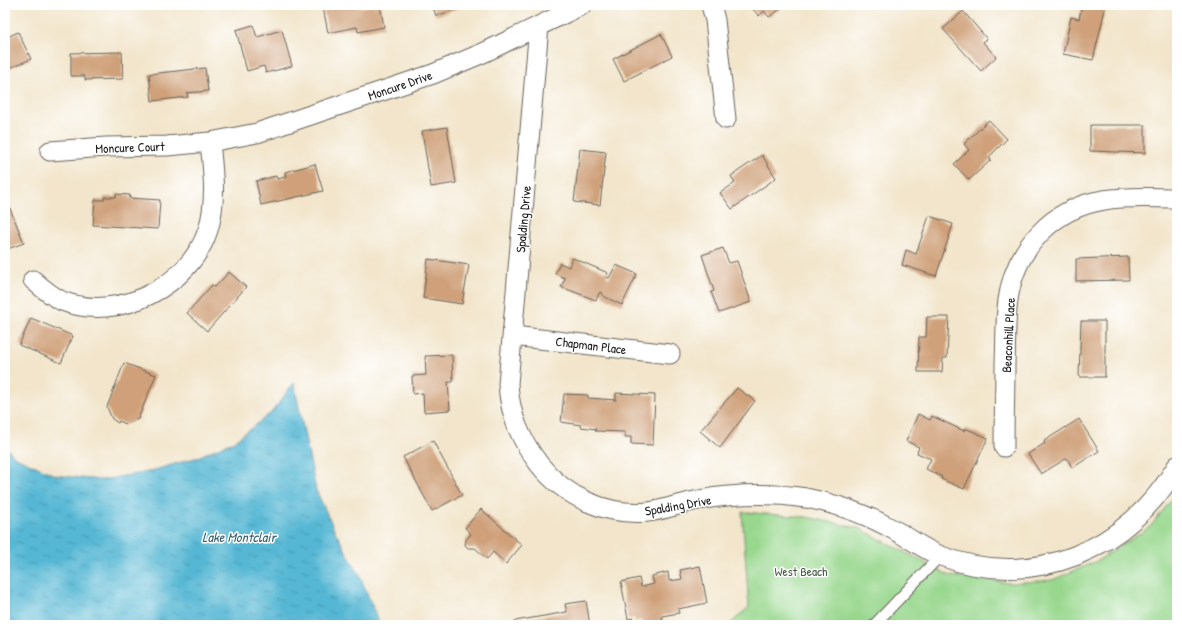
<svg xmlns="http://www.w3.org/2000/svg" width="1182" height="630" font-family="'Patrick Hand',sans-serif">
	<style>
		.park { fill: #98d78d; stroke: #5a7a54 }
		.water { fill: url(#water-ripples); stroke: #386a78 }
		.building { fill: #cfa079 }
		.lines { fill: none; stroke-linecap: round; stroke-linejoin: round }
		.lane-casing { stroke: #676259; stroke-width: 12 }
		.street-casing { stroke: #676259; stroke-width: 21 }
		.lane { stroke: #fff; stroke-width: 10 }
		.street { stroke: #fff; stroke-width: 19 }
		.labels { text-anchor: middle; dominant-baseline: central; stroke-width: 3; stroke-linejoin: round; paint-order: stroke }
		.street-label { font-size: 13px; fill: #1c1c1c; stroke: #fff }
		.park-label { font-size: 13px; fill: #475d44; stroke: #fff }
		.water-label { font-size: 14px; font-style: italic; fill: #36626f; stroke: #fff }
	</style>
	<defs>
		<pattern id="water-ripples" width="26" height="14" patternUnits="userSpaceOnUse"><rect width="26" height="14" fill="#55b7d4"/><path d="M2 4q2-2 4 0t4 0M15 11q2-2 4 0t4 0" fill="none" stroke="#4694ab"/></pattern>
	</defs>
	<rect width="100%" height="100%" fill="#fff"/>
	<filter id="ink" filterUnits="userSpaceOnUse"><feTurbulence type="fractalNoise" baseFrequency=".025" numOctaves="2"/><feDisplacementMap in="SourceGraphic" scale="8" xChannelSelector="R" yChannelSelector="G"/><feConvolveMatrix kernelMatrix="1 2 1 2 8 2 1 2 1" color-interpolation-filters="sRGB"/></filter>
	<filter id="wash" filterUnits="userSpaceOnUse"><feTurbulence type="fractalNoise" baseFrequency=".012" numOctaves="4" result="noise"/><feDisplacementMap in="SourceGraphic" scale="16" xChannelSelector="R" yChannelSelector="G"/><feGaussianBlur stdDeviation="0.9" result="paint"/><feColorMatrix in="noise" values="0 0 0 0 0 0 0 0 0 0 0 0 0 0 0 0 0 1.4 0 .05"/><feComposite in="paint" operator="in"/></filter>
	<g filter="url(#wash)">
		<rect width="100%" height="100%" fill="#f2e5cb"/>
		<path class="park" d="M1176,494L1177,625H729L749,607L742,512L806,517L859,528L950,576L1010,583L1052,580L1097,561L1150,527Z"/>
		<path class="water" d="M294,383L316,490L336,533L360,576L380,625H5V446L14,456L55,475L101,480L148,472L195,458L234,441L271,413Z"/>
		<g id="blocks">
			<path class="building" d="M334,5H360V7L380,5L384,27L358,32L357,27L328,33L323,7Z
				M429,5H467L436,16L433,7L430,8Z
				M749,5H781L783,7L769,17L764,11L759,16Z
				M1082,5H1106L1093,60L1063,54L1071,17L1079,19Z
				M963,11L987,39L983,42L996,57L981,71L943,29Z
				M253,25L257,37L282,30L292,66L266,73L264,66L247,71L236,30Z
				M18,32L31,59L5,70V38Z
				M661,34L672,56L624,81L613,59Z
				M122,52L123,79L85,80V76H71V53Z
				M205,68L208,91L187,93L188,97L152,101L149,74Z
				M989,120L1007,139L989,157L991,160L969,180L954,164L969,150L964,144Z
				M1090,125H1145V153L1090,151Z
				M447,127L456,183L431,187L422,131Z
				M580,149L606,152L600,205L574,202Z
				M762,155L776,178L732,209L720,193L735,183L731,176Z
				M315,164L323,191L261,205L256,181L276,176L277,179L286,177L285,172Z
				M116,194L130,195L129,198L160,200L158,229L93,225L95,200H104V197H116Z
				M5,196L24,243L5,250Z
				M929,216L953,224L936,276L902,265L906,250L916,254Z
				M723,248L729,263L737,261L751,302L719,313L711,292L714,291L702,255Z
				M1128,257L1129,280L1076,281V259Z
				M573,258L608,273L606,277L609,278L616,265L637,274L622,305L603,296V294L600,292L596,300L561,287L565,278L555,274L560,263L569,267Z
				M428,259L469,265L462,304L423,298Z
				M229,272L246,287L207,331L187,313L212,285L215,287Z
				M927,317H949L947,358H943L942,372H918L919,337H926Z
				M31,318L73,336L61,363L19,345Z
				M1081,321H1105V377H1079Z
				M452,355L453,382H448L450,410L424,412L423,393L413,394L412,376L426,375L425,356Z
				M124,363L156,375L138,419L126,424L119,421L118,423L112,419L107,407Z
				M737,388L755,401L720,448L700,431Z
				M616,393L655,395L653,445L631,444V437H625V432L595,431L596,429L581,427V425L561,422L564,394L588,395V398L616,400Z
				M918,414L930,420L932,416L964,431L965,428L988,438L964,489L941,479L942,477L926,469L931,459L917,453L919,447L906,441Z
				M1079,419L1099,451L1072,468L1067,458L1041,474L1028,454L1045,443L1044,441Z
				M433,441L462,495L432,511L403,457Z
				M481,509L522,545L506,564L493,552L487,559L475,548H468L465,545L466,540L471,534L465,528Z
				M700,566L707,603L678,609L679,613L662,616L663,623L643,625L642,620L635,622L634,618L628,619L621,582L639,578L641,587L654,584L652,576L668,572L669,581L682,579L680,570Z
				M586,601L590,625H516L515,621L567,612L565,604Z"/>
		</g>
	</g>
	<g filter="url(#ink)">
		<use href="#blocks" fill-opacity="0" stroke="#676259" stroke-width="1"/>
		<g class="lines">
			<g class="lane-casing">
				<path id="lane" d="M874,625L940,556"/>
			</g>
			<g class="street-casing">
				<path id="street" d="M711,5L715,20L726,119
					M539,26L508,384C510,415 520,439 539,464C565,497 606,516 648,512C666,510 681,503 699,500C733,494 772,493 806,498C838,504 868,515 896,531C911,539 925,550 941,556C1034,591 1128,550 1177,466
					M50,151L106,147L167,146L210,142L257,133L433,74L483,53L582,5
					M33,280C42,288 51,296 62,301C118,323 190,286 208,230C217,201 213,171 210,142
					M513,336L670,354
					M1004,447C1004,419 1005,392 1005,364C1006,343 1005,321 1008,300C1015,249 1052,208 1104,200C1128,196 1153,198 1177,198"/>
			</g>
			<use href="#lane" class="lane"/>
			<use href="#street" class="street"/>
		</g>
	</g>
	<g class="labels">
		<g class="street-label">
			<text transform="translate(400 85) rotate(-19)">Moncure Drive</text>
			<text transform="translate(130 147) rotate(-2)">Moncure Court</text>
			<text transform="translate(523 219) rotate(-85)">Spalding Drive</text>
			<text transform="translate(1008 335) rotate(-87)">Beaconhill Place</text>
			<text transform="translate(591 345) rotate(7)">Chapman Place</text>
			<text transform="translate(678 505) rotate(-10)">Spalding Drive</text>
		</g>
		<g class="park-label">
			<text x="801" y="571">West Beach</text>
		</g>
		<g class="water-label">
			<text x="239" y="536">Lake Montclair</text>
		</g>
	</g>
	<rect width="1182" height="630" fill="none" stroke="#fff" stroke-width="20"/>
</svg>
